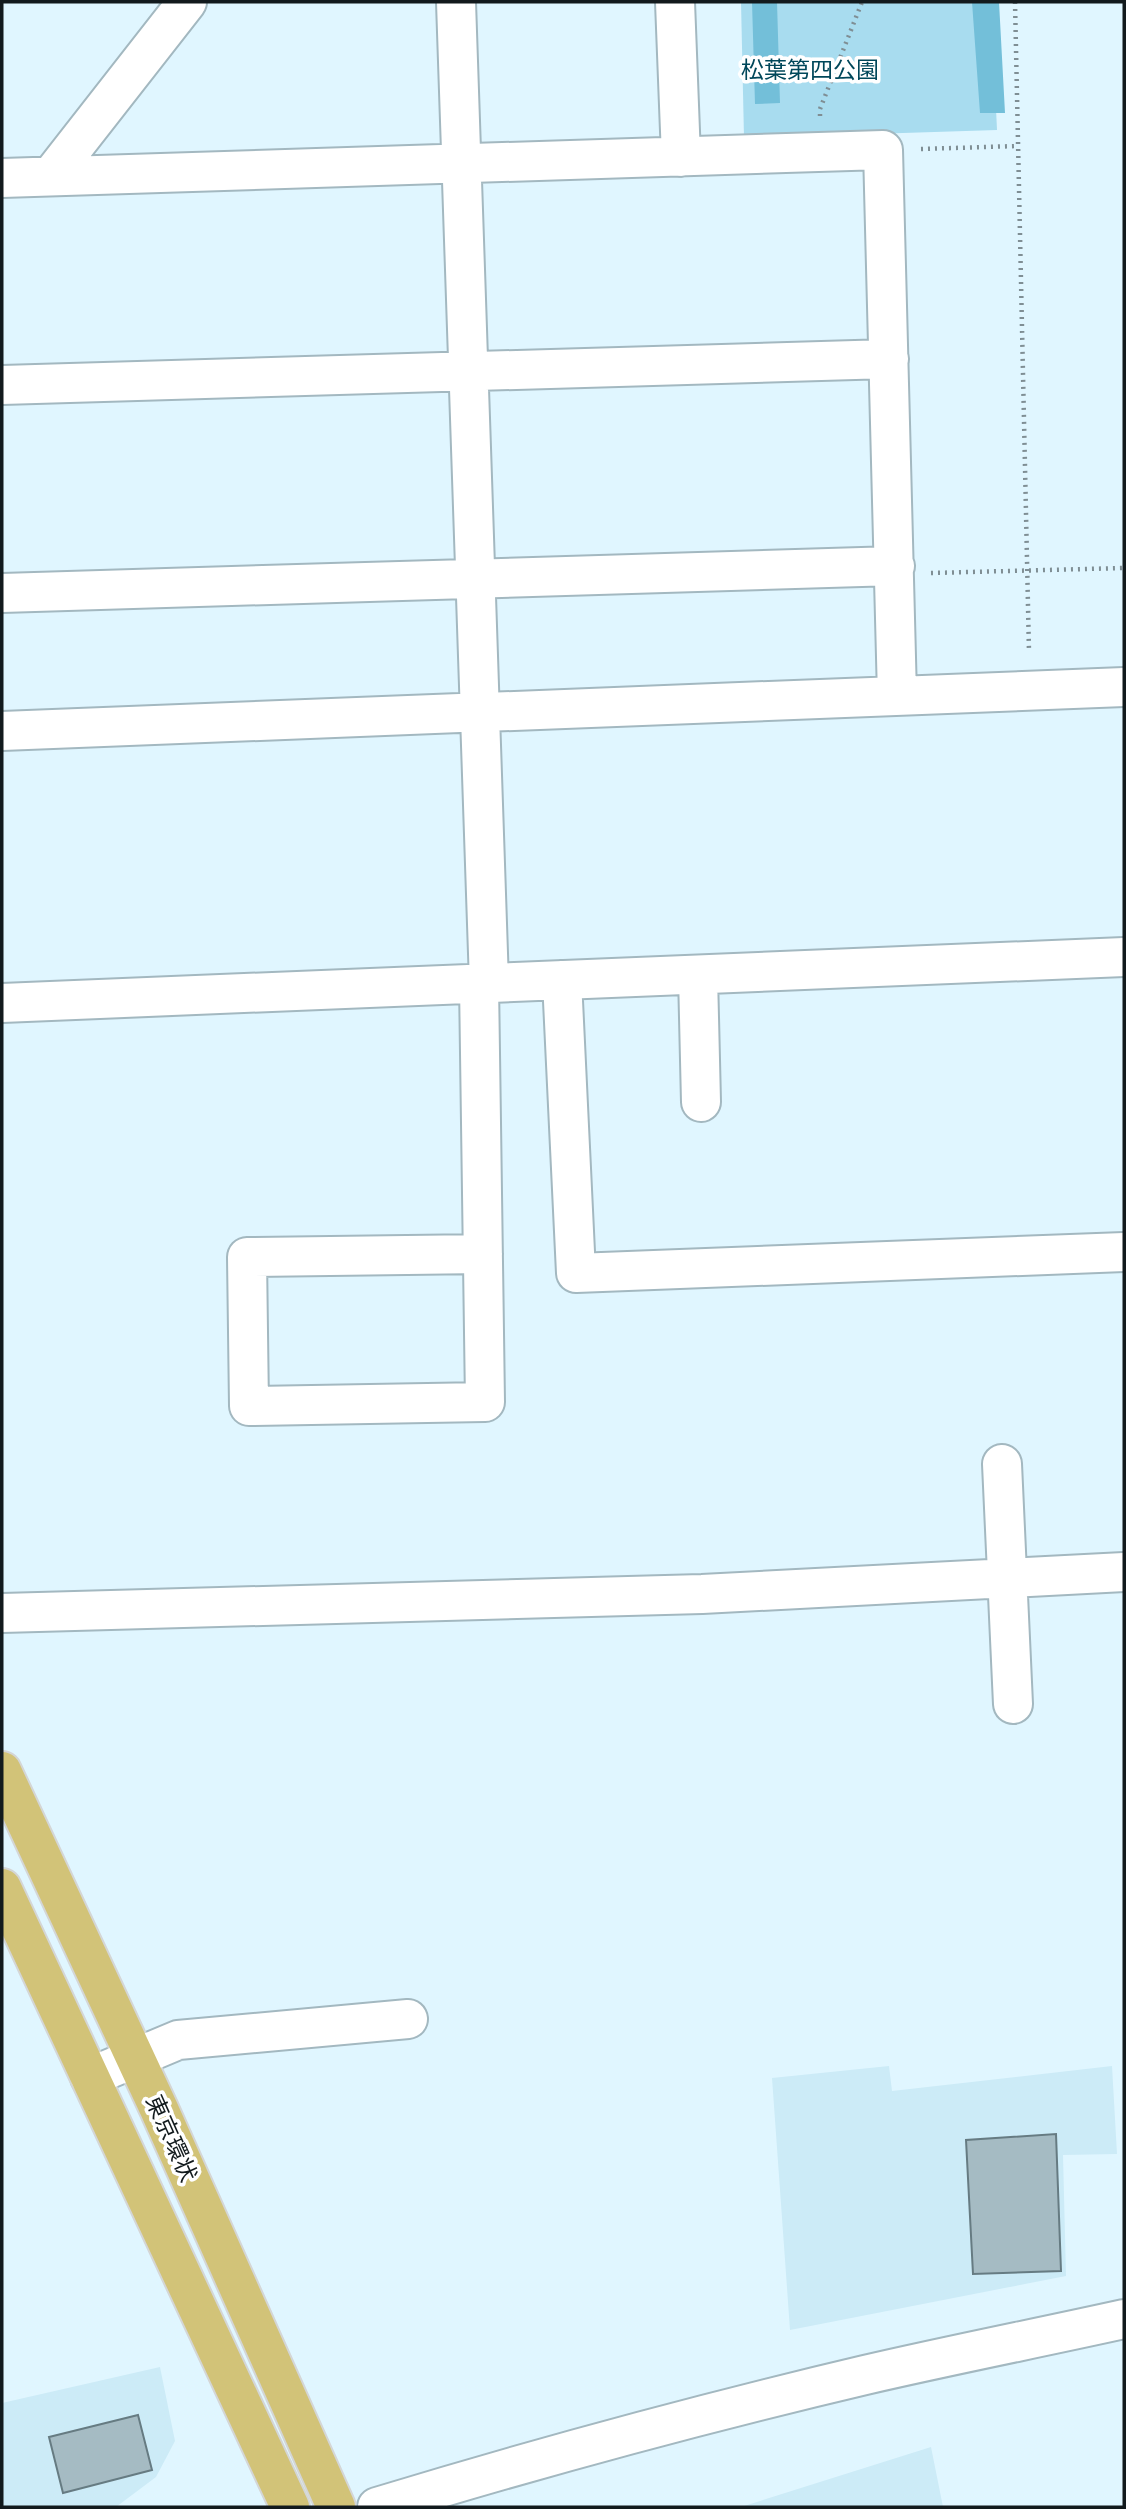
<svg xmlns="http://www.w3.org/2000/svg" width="1126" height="2509" font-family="'PT Sans','Noto Sans JP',sans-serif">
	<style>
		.built { fill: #ccebf7 }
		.green { fill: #a8dcef }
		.forest { fill: #73bfd9 }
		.building { fill: #a5bbc3; stroke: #667b82; stroke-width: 2 }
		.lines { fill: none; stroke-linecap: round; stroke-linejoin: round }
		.minor-casing { stroke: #a3b8c0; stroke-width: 42 }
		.tertiary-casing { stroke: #a3b8c0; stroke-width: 42 }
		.trunk-casing { stroke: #d4d6d6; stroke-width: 42 }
		.path { stroke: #7f8e94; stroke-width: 4.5; stroke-dasharray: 2 5; stroke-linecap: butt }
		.minor { stroke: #fff; stroke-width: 38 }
		.tertiary { stroke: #fff; stroke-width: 38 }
		.trunk { stroke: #d2c378; stroke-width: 38 }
		.labels { text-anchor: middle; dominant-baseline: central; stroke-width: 7; stroke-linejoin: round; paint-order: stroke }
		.park-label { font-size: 23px; fill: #00475a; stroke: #fff }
		.street-label { font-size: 23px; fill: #121a1d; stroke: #fff }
	</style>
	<rect width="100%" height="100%" fill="#e0f6ff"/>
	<path class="built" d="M889,2066L892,2091L1112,2066L1117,2154L1063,2155L1066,2276L790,2330L772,2078Z
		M160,2367L175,2441L156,2477L116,2507H2V2403Z
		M931,2447L943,2507H741Z"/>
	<path class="green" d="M741,2H991L997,130L744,138Z"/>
	<path class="forest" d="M752,2H777L780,103L755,104Z
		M972,2H999L1005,113H980Z"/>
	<path class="building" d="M1056,2134L1061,2271L973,2274L966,2140Z
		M138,2415L152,2470L63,2493L49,2437Z"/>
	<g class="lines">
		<g class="minor-casing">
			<path id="minor" d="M456,2L489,983
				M675,2L681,157
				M51,176L187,2
				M2,178L883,150L897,696
				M2,385L889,359
				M2,593L895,566
				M2,731L1124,687
				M698,975L701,1102
				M562,980L576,1273L1124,1252
				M479,983L485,1402L249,1406L247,1257L483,1254
				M2,1003L1124,957
				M1002,1464L1013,1704
				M2,1613L702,1594L1124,1572
				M90,2077L178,2040L408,2019"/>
		</g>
		<g class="tertiary-casing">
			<path id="tertiary" d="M377,2507C538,2458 700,2414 865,2375C951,2355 1038,2338 1124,2319"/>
		</g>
		<g class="trunk-casing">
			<path id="trunk" d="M2,1771L159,2109L336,2507
				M2,1888L290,2507"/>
		</g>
		<path class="path" d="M1015,2L1029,652
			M820,116V109L862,2
			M921,149L1018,146
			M931,573L1124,568"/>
		<use href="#minor" class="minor"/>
		<use href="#tertiary" class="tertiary"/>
		<use href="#trunk" class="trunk"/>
	</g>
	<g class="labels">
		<g class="park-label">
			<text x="810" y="69">松葉第四公園</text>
		</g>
		<g class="street-label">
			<text transform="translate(172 2138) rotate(66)">東京環状</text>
		</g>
	</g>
	<rect width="1126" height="2509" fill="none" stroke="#121a1d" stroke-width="7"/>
</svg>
